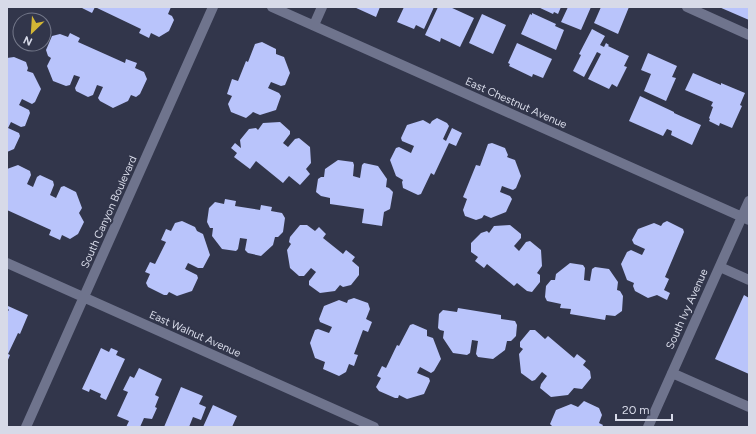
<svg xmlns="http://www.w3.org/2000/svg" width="756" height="434" font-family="Figtree,sans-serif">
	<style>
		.building { fill: #b9c4fb }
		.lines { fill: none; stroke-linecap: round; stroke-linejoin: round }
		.minor { stroke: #6f748d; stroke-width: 10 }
		.labels { text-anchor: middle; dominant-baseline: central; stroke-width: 4; stroke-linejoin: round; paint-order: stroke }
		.street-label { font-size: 11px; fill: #d7dae8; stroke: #32364b }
	</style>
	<rect width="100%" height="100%" fill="#32364b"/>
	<path class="building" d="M82,7H171L168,14L172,16L174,20L169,31L159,37L151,33L149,38L139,33L141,29L95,7L92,13L82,8Z
		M354,7H380L376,17Z
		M404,7H434L424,29L416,25L414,29L397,22Z
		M438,7H450L474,18L460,47L441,38L440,42L425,35Z
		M538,7H561L558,14L554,12L553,14Z
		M568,7H591L581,30L561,22Z
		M601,7H629L618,34L594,23Z
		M719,7H749V20Z
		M532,13L556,24L555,26L564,30L556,50L521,34L530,14L532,15Z
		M482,14L506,25L493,54L469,43Z
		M592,29L605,36L600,45L604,47L606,43L609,45L608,46L629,56L624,66L627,67L617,87L612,84L609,89L588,79L601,54L597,52L584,77L573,71L581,55L579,54Z
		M70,33L80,38L78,42L125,63L126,59L137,63L135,68L144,72L147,79L140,94L136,97L131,95L128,101L113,108L100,101L98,98L103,87L97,85L93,95L88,97L76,91L75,88L80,77L74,75L70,85L66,86L53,81L47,66L51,58L48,56L46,50L52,36L60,34L68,37Z
		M262,42L276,49V54L284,57L290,73L285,85L281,86L271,82L268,88L279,93L281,96L276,110L260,115L253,112L251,114L246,118L231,112L228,104L232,96L227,94L232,79L238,81L246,61L248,62L255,44Z
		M517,43L552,59L543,78L533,74L532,77L509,66L510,64L508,63Z
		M648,53L677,66L672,77L676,78L666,101L644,91L651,74L641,70Z
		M14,57L26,62L28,68L27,71L33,73L41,89L35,102L32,104L22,99L19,105L29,110L30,113L25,126L21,127L11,122L8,128L19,133L20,136L14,149L7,152V58Z
		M693,73L721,85V83L745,93L740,105L742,106L732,128L720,123L719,126L709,121L710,119L709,118L713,107L711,106L713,102L685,90Z
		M640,96L674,112V113L701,125L692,145L671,135L672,131L667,129L663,136L629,121Z
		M437,118L447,123L449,126L443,139L446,141L452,128L462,133L456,146L449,143L434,175L431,173L421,194L418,195L403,188L402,182L403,180L396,176L390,160L396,148L399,147L411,153L414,146L402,141L401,138L407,125L423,120L430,124L432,121Z
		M280,122L290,131V134L283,143L288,147L295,139L299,138L310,147L311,163L306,169L310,174L300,185L289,176L283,183L256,161L250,169L234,157L237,153L231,148L235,143L241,148L240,140L249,129L256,128L258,130L263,123Z
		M492,143L505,148L508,155L507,157L515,160L521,176L516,188L513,190L502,186L500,192L510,196L512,199L506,212L491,218L484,215L482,218L476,220L465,216L463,210L467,199L463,197L476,165L480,166L488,144Z
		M338,160L353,162L354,165L353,176L360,178L362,165L364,163L378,166L387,179L386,187L389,188L393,192L390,209L384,212L382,226L362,223L364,209L330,204V198L321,196L316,192L318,179L321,177H324L325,169Z
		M18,165L30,171L31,175L27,184L33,187L37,177L40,175L53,181L54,185L50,195L56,198L61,187L64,186L76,192L82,208L79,213L84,222L78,234L70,239L62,235L60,240L49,235L51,230L7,210V169Z
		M225,199L236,201L235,206L260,210L261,205L272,207L271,211L282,213L285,218L283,232L278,237H275L273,245L261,256L248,253L245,250L247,239L240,238L238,249L236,251L222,249L212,236L213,228H210L207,222L209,208L215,202L224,204Z
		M182,221L195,227L197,231L203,234L210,255L203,268H198L188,263L185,269L197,275L198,278L192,291L177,296L169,292L167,295H164L148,287L146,283L150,274L145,272L150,262L155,264L166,242L161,240L166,229L171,231L175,223Z
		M667,221L683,229L684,232L665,277L669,279L664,290L670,293L667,300L657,295L648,298L635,291L633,286L634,283L627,280L621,264L627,252L631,250L642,255L645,249L634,244L632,240L638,229L654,223L661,226L663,223Z
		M300,225H307L315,231L319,227L326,234L323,238L343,254L346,250L355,257L352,261L359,267V275L351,285L343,287L340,285L335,291L320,293L309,285V281L316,272L311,268L304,276H299L290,268L287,250L291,244L289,242L290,237Z
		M510,225L521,234V238L514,246L519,251L526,242L530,241L541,250L542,266L537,273L540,275V282L532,292L527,291L517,283L514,286L487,264L484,268L475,261L478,257L471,252V243L481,233L487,231L489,233L494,226Z
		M570,263L583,265L585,268L584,280L590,281L592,269L595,267L609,269L618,282L617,290L620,291L623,296L622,311L615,316L606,315L605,320L570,314L571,309L560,308L561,304L547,301L545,297L546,286L551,280H555L556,274Z
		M744,295L749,298V374L715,359Z
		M354,298L368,303L370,309L366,319L372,322L368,332L363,330L354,354L358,355L354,366L349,364L346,372L339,376L323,369L325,362L315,358L310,343L315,330L318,329L329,333L332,327L320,322L319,319L324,306L339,300L347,303L348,300Z
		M8,306L28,315L20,334L18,333L8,354L10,355L7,362V312L9,310L7,308Z
		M458,308L501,315V319L515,321L517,325L516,336L511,341H507L505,350L493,359L478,357L476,354L478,341L472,340L470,353L467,355L453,353L443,338L444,331L440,330L438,328L439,314L443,310L457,312Z
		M413,324L427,330V336L433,338L441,359L434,371L431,373L420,367L417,373L429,378L430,381L424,394L407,399L399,395L398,398H395L379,391L376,387L381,378L377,376L382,366L386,368L397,345L399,346L410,325Z
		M530,330H535L545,339L548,336L574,358L577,354L586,361L583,365L590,371L591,378L582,389L574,388L568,395L551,397L540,388L541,384L547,376L542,372L535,380L532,381L521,373L519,354L523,349L520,347V342Z
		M101,348L109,352L111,348L118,351L116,355L125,359L106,400L100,397L101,394L90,389L89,392L82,389Z
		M139,368L162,379L155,395L159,397L155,407L157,408L152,419L144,418L140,427H126L129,421L117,416L128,392L123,390L130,376L134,378Z
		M181,387L203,396L199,404L206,407L201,420L193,417L189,427H164Z
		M584,401L599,408L602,415L599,423L603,425L602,427L552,426L550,424L556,410L571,404L578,407Z
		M213,405L237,416L232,427H203Z"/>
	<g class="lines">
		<path class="minor" d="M272,7L749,220
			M687,7L749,35
			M314,25L322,7
			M7,263L374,427
			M720,267L749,280
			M672,373L749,407
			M26,427L213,7
			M648,427L749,201"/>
	</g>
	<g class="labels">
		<g class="street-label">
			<text transform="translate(516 103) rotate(24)">East Chestnut Avenue</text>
			<text transform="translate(109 212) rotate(-66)">South Canyon Boulevard</text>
			<text transform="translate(687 309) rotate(-66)">South Ivy Avenue</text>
			<text transform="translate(195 334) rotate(24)">East Walnut Avenue</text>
		</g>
	</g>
	<rect width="756" height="434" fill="none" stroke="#d7dae8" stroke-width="16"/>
	<g transform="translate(32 32) rotate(205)"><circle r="19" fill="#32364b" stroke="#74788a"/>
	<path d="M0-3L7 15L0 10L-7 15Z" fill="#d3b635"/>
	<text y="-6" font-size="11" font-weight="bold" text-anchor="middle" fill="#d7dae8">N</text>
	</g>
	<path d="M616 414v6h56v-6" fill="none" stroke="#d7dae8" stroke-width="2"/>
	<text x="622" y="414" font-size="12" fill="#d7dae8" stroke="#32364b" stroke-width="3" paint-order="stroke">20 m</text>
</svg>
